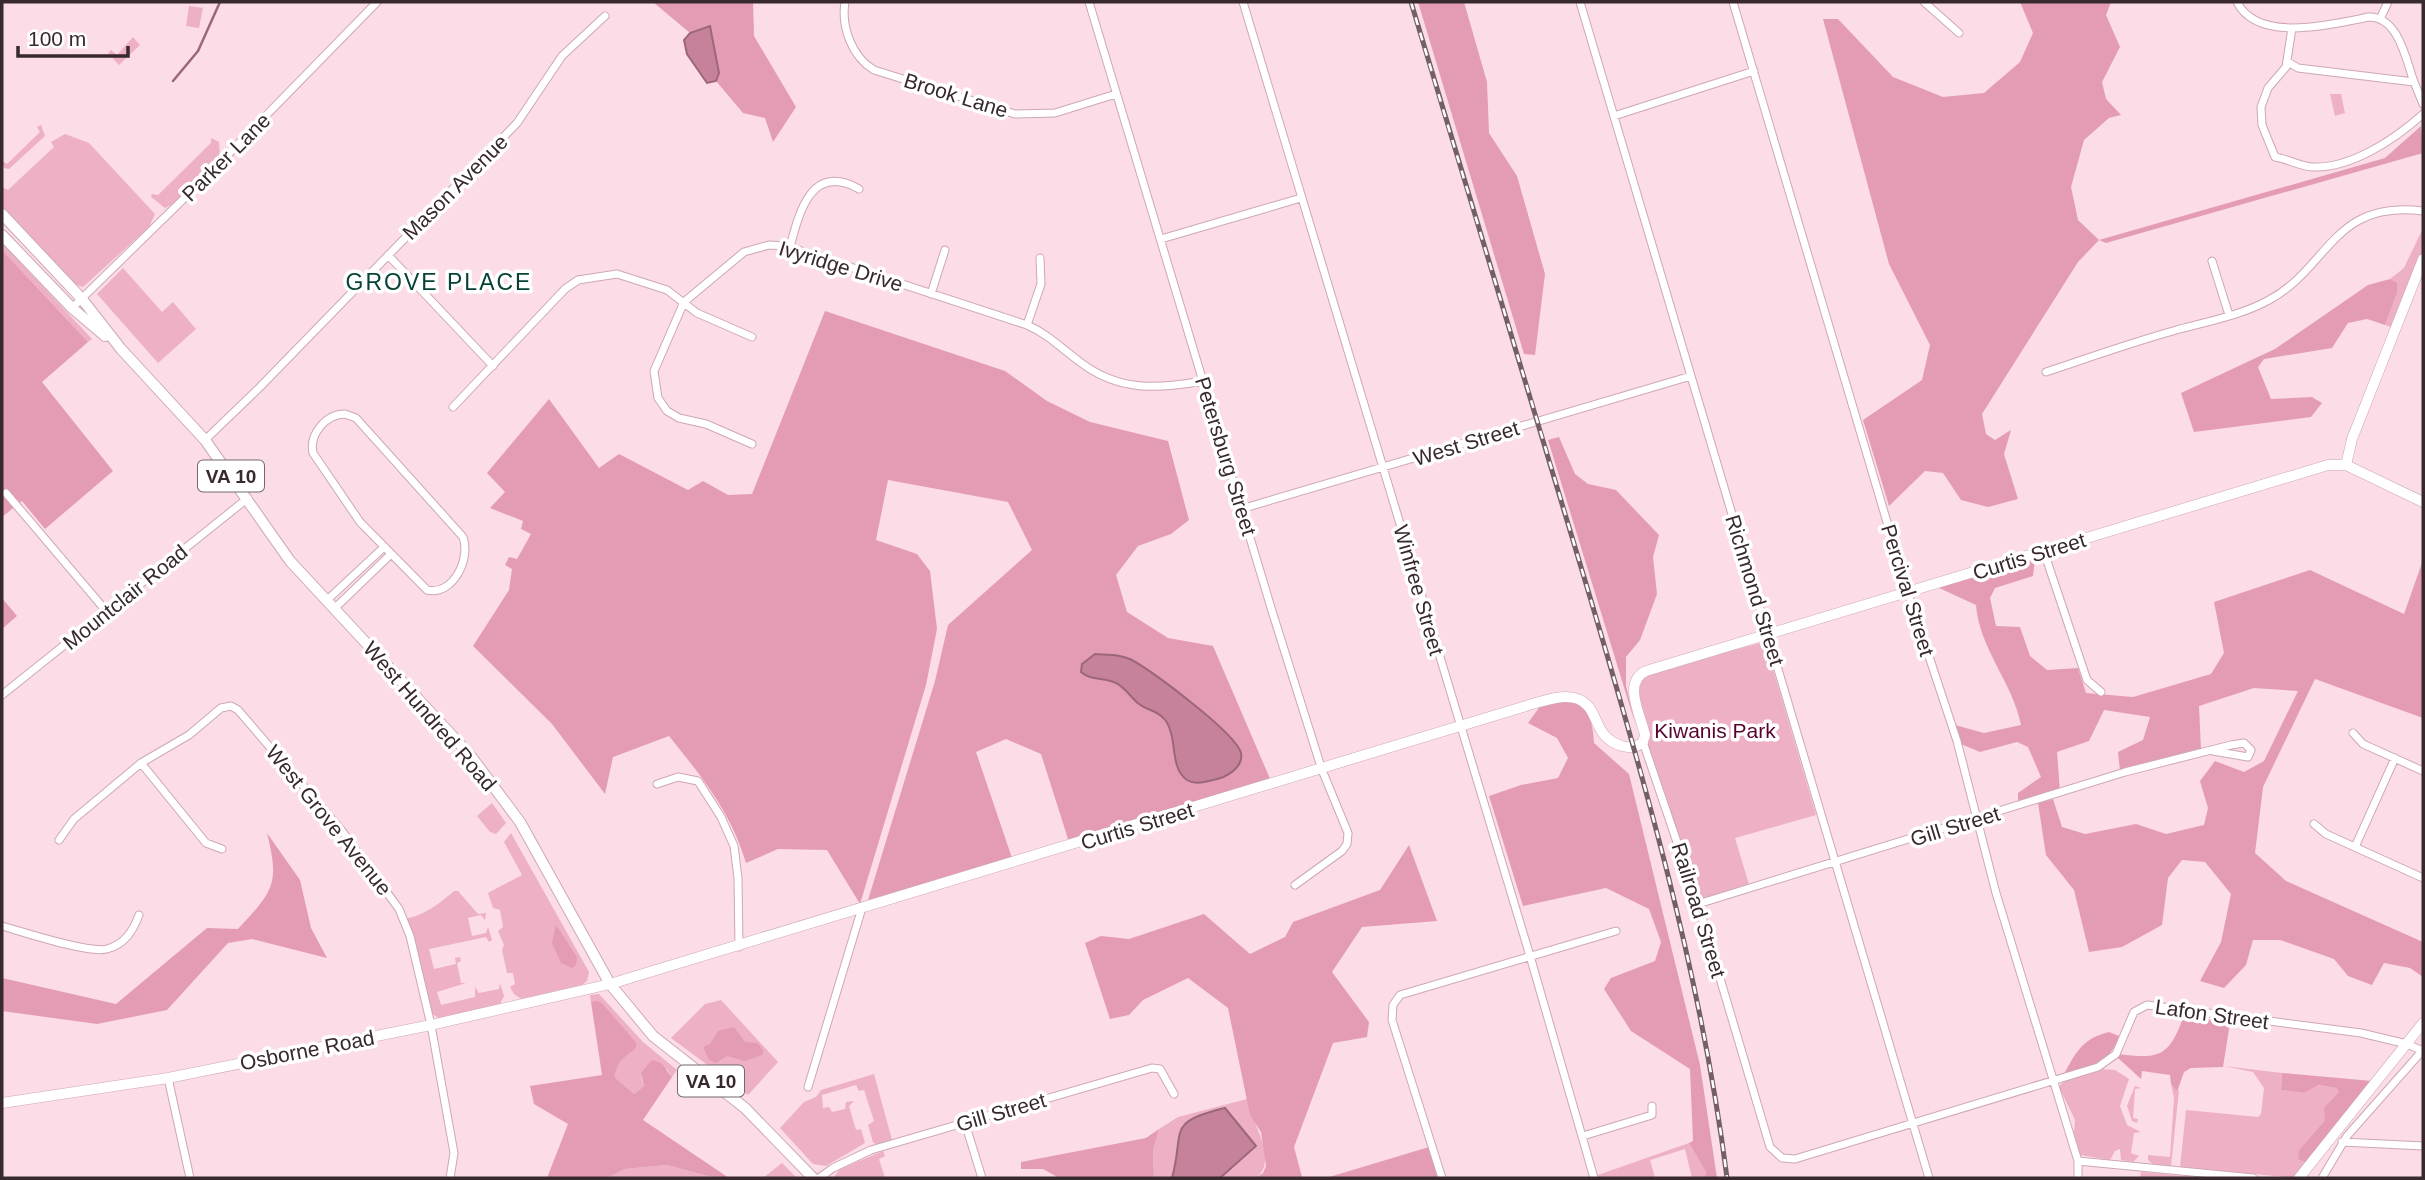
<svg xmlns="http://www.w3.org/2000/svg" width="2425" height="1180" font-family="Arial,sans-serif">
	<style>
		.green { fill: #edb0c5 }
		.forest { fill: #e49cb5 }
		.water { fill: #c7829b; stroke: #9c677a; stroke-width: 2 }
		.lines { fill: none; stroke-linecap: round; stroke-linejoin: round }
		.stream { stroke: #9c677a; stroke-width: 2.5 }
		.street-casing { stroke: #cda8b4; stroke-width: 9 }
		.secondary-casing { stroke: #cda8b4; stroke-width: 11 }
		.primary-casing { stroke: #cda8b4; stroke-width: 12 }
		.street { stroke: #fff; stroke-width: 7 }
		.secondary { stroke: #fff; stroke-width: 10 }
		.primary { stroke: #fff; stroke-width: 10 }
		.rail-casing { stroke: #735f66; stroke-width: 5 }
		.rail { stroke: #fff; stroke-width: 2.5; stroke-dasharray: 8; stroke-linecap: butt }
		.labels { text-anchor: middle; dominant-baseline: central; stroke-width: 7; stroke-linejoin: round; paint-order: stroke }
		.shield { fill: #fff; stroke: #73696d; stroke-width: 2 }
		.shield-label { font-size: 19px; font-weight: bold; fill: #37292e }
		.street-label { font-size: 21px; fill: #37292e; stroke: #fff }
		.park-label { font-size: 21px; fill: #590330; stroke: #fff }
		.neighbourhood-label { font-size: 23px; letter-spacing: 2px; fill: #074238; stroke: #fff }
	</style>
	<rect width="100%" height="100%" fill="#fcdce6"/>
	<path class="green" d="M189,6L203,8L199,28L186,26Z
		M133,37L140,45L119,65L108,53L111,50L117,55Z
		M2330,94H2341L2345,113L2335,116Z
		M41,125L45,136L9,169L4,168L2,161L7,164L40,132L37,127Z
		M65,134L89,143L155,214L149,227L83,287L73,284L2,209V187L8,190L54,147L51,142Z
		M211,138L219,142L220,156L173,204L165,208L151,197L152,194L158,195L211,143Z
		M2423,228V251L2393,328L2385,325L2397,293V284L2390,279L2404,268Z
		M2,243L92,339L88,342L2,250Z
		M123,268L162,312L173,302L196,329L158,363L97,294Z
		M1765,642L1816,815L1735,838L1750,888L1701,903C1685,860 1620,711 1639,674Z
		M492,803L506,823L496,834L490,832L477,816Z
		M511,833L589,972L587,981L582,985L521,999L514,994L510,987L515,984L513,973H507L502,950L504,945L498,931L503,927L500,910L493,908L488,893L522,875L504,842Z
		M454,891H458L478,914L486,913L485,920L481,915L468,918L472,936L486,933L488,927L492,940L489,942L486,937L429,949L434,969L456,964L455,958L460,957L461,961L457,963L461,983H466L437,992L441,1005L475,997V987L479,993L499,989L500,983L504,996L500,1004L442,1020L432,1014L407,918C422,917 443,901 454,891Z
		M599,994L643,1042L677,1070L672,1077L667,1069L641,1077L644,1086L634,1094L613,1077C619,1059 623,1059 636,1048V1042L603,1004L591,1002L590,995Z
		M721,1000L778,1062L748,1095L671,1038L705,1004Z
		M2224,1066L2282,1073L2281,1090L2304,1093L2317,1085L2338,1088L2339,1092L2325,1120L2299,1150L2308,1163L2295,1178L2180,1167L2186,1110L2258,1117L2261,1114L2264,1088L2253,1072Z
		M2102,1069L2115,1070L2129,1079L2120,1106L2127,1125L2141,1132L2134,1133L2131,1153L2139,1156L2133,1162L2121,1160L2120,1149L2115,1151L2110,1160L2080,1155L2074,1133L2075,1120L2059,1087L2063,1082Z
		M874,1074L892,1140L877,1145L873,1142L868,1125L874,1121L864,1090L859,1091L856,1085L822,1095L823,1108L829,1107L832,1112L845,1109L846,1102L854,1101L849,1106L856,1130L861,1129L865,1143L826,1166L813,1164L780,1128L804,1102L816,1097L821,1090Z
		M2171,1084L2177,1092L2179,1090L2171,1166L2154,1165L2148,1160V1155L2170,1157L2174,1098Z
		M2135,1086L2141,1088L2135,1089L2133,1118L2138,1119L2137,1123L2132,1121L2127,1106Z
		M1247,1099C1251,1121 1280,1162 1255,1178H1154L1153,1151L1159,1129L1178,1117Z
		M1689,1143L1706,1172V1178H1692L1685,1149L1650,1160L1655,1178H1599L1598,1175Z
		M883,1151L885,1156L879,1159L885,1178H833L840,1169Z
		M782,1163L797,1178H763Z
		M667,1165L715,1178H607L625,1169Z
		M2141,1172L2194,1177L2196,1178H2140Z"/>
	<path class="forest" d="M653,2H753L754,36L796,107L773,142L765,118L743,113L716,81C719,74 714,32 709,26L690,33Z
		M1418,2H1464L1487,82L1489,133L1517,176L1545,274L1535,355L1524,354Z
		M2020,2H2111L2106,15L2120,47L2102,82L2106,99L2121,115L2109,118L2084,140L2071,187L2078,220L2099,240L2385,158L2421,126L2423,153L2106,243L2099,240L2078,262L1982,414L1986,434L1995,440L2011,430L2004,454L2018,499L1988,507L1961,500L1943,473L1925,471L1889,506L1863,420L1922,380L1930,345L1889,264L1823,19H1838L1893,77L1943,97L1984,93L2020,62L2033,33Z
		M2,250L88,342L42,382L113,471L45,529L22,501L2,517Z
		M2390,279L2397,283V293L2385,325L2367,319L2348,323L2332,348L2264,359L2258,367L2271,399L2312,397L2322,403L2311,417L2194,432L2181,393L2275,349L2368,285Z
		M825,311L1005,371L1047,401L1090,422L1168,441L1189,520L1171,534L1138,546L1116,575L1127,612L1168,638L1213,646L1271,781L1069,842L1041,754L1006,739L976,752L1012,858L868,900L935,681L948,625L1032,550L1008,502L888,480L876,540L917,554L930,571L937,629L926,685L860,904L827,850L778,849L746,863C731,812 702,777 669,736L613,757L605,794L552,724L473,646L509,590L512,569L505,565L509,557L517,559L531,534L521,529L523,521L490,508L505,492L487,473L549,399L599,468L619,454L688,490L703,481L728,495L752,494Z
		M1559,437L1575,474L1588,484L1616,490L1659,535L1653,557L1657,594L1640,640L1626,657V686L1635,723L1548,440Z
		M2035,559L2033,576L1995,588L1990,598L1996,626L2020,627L2030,656L2047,670L2078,668L2086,693L2133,697L2211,674L2224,653L2214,602L2310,570L2404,614L2423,560V718L2315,679L2263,787L2255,853L2286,881L2423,942V977L2410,968L2384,963L2372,985L2348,976L2334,959L2280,940H2253L2246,965L2224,988L2200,981L2221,942L2231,894L2205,862L2182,860L2168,878L2162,925L2122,947L2089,952L2074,890L2046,855L2038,803L2053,799L2062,827L2085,834L2136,824L2166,834L2204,825L2208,808L2200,781L2215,761L2244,772L2264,761L2298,691L2254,688L2199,706L2201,749L2120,771L2118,752L2143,740L2150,717L2104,710L2089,741L2057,752L2060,792L2018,805V793L2041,777L2028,747L2017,742L1980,752L1961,744L1955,725L1984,733L2021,725C2013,683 1979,648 1976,605L1937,587Z
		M2,598L17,616L2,629Z
		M1572,700C1590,709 1593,723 1594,743L1629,774L1700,1065L1717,1178H1706V1172L1689,1143L1693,1141L1690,1069L1631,1031L1604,989L1611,978L1655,961L1661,942L1649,909L1606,888L1523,906L1489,796L1521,785L1558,778L1568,758L1557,738L1528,723L1541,705Z
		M267,833L300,880L311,928L327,958L252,939L228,943L167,1010L97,1024L2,1011V978L116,1004L207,928L238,929C273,891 280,885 267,833Z
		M1409,845L1437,921L1362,927L1332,972L1369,1022L1367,1037L1333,1043L1294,1147L1302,1177L1313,1178H1255L1263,1173L1266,1166L1261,1132L1250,1115L1228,1008L1188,978L1143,1000L1129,1015L1110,1019L1085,943L1101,936L1129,939L1204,914L1250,954L1285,937L1293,922L1380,890Z
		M556,925L577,957L576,965L572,968L561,963L552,943Z
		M597,1001L603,1004L636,1042V1048C624,1059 619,1058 614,1077L634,1094L644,1086L641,1073L652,1060L661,1063L672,1077L643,1120L729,1178H715L667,1165L625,1169L607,1178H547L568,1124L534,1104L530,1086L602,1075L591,1002Z
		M2184,1015L2230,1023L2223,1067L2191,1068L2184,1072L2177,1092L2171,1084L2170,1075L2142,1071L2141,1079L2118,1058L2119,1054C2161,1060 2170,1055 2184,1015Z
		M734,1027L745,1042L758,1043L763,1050L762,1055L745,1061L727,1056L716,1063L709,1060L703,1047L710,1044L718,1031Z
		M2109,1032L2119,1036C2111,1062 2089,1069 2064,1074C2076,1052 2083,1038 2109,1032Z
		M2282,1073L2372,1081L2308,1163L2298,1159L2299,1150L2325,1120L2324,1108L2339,1092L2337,1088L2318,1085L2304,1093L2281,1090Z
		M1159,1129L1153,1151L1154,1178H1059L1043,1169H1021V1162L1146,1138Z
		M1429,1147L1438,1178H1326Z"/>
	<path class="water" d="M710,26L719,73L716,81L707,83L687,54L684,40L690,33Z
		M1095,654C1108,655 1121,654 1132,660C1153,672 1236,733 1241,753C1244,768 1225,778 1213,780C1204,782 1195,785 1187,780C1169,767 1178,739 1166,721C1158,710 1148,711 1139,704C1131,698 1126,688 1116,683C1104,677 1091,681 1081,672L1082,664Z
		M1225,1108L1256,1146L1220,1178H1172C1185,1131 1165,1122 1225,1108Z"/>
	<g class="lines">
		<path class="stream" d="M173,81L198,51L220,2"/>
		<g class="street-casing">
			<path id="street" d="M845,2C841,27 852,57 874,70L1015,114L1055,113L1116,94
				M1089,2L1272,611L1322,770L1348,833L1347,844L1342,851L1295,885
				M1243,2L1530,956L1594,1178
				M1580,2L1929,1178
				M1733,2L1908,593L1957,741L1996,893L2078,1161V1178
				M1924,2L1959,33
				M2237,2C2258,44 2333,24 2369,17C2399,17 2406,60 2414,82
				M2380,19L2388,2
				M2292,28L2286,67L2268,88L2261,107L2262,125L2275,157C2288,159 2299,166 2312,167C2351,169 2395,139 2423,114
				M2288,62L2298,68L2414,82L2423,104
				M1614,116L1754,71
				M1161,239L1301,198
				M790,247C799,213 811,162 859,189
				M388,255L493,366
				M2212,261L2229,315
				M931,294L945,250
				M72,308L205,178L377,2
				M1027,325L1041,284L1040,258
				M2046,372C2088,358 2130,343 2173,331C2205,322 2240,316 2269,300C2329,268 2333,199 2423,211
				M453,407L565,289L578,280L617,274L667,290L697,313L752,337
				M345,414L356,418L463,537C471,559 453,596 427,590L360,522L313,453C309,434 326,414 345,414Z
				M205,440L259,388L517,123L562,56L605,16
				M752,444L706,424L679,418L667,411L658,398L654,371L684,302L744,252L769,245L786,246L1027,325C1048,334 1062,349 1080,362C1119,392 1158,389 1203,381
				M6,493L107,612
				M1241,509L1691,376
				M2044,552L2087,680L2101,692
				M326,601L383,548
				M334,609L390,555
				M2,695L248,498
				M2353,733L2363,744L2423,771
				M1643,742L1698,904L1770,1147L1782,1158L1795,1159L2098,1067L2116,1054L2134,1012L2147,1005L2361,1033L2407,1044L2423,1051
				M141,763L206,843L222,849
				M657,784L678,777L698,781L721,817L734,846L738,878L739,947
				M2314,824L2326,834L2423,878
				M59,840L74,819L141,763L189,735L221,708L231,706L238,710L342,831L399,909L410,936L431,1025L454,1153L450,1178
				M2355,847L2395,758
				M1698,904L2125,772L2231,745L2244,743L2251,750L2248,757L2213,751
				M2,926C23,932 89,954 107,949C125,944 133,931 139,915
				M168,1078L190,1178
				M808,1087L862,908
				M965,1123L982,1178
				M1583,1136L1652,1115V1106
				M2342,1142L2423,1146
				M2078,1161L2253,1178
				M819,1178L833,1168L871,1150L1152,1068L1160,1069L1174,1094
				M1442,1178L1392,1020L1393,1005L1400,995L1616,931
				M2322,1178L2347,1136L2423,1050"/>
		</g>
		<g class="secondary-casing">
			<path id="secondary" d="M2346,465L2352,439L2423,259
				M2,1103L168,1078L431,1025L610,984L1539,702C1551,699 1566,694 1578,699C1601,708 1591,737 1622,746C1630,748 1636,748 1643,742L1645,735C1641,716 1622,682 1646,671L2328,465H2346L2423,502
				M2299,1178L2423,1023"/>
		</g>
		<g class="primary-casing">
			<path id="primary" d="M2,214L82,299L121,349L205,440L290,561L470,755L520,822L610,984L653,1036L745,1108L813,1178
				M2,235L72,308L105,336"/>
		</g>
		<use href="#street" class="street"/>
		<use href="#secondary" class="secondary"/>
		<use href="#primary" class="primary"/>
		<g class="rail-casing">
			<path id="rail" d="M1411,2C1468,194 1527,385 1584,577C1643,775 1701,973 1727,1178"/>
		</g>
		<use href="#rail" class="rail"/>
	</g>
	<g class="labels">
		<g class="shield">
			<rect x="198" y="460.5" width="66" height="31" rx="5"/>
			<rect x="678" y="1065.5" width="66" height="31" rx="5"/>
		</g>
		<g class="shield-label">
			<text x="231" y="476">VA 10</text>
			<text x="711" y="1081">VA 10</text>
		</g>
		<g class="street-label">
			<text transform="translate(956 95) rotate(17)">Brook Lane</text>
			<text transform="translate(226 157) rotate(-45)">Parker Lane</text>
			<text transform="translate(455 187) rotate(-45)">Mason Avenue</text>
			<text transform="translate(841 266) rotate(17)">Ivyridge Drive</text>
			<text transform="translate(1466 443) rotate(-17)">West Street</text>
			<text transform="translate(1226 456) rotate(73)">Petersburg Street</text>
			<text transform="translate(2029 556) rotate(-17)">Curtis Street</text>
			<text transform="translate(1419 590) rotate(74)">Winfree Street</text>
			<text transform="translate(1755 590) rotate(73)">Richmond Street</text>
			<text transform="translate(1908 590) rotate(73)">Percival Street</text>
			<text transform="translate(125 597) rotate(-39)">Mountclair Road</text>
			<text transform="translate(430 716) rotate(49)">West Hundred Road</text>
			<text transform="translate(329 820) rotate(51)">West Grove Avenue</text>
			<text transform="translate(1137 826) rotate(-17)">Curtis Street</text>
			<text transform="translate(1955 826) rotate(-17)">Gill Street</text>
			<text transform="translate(1699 910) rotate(73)">Railroad Street</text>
			<text transform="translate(2212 1014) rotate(8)">Lafon Street</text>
			<text transform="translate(307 1050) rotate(-11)">Osborne Road</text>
			<text transform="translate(1001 1112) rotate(-16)">Gill Street</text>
		</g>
		<g class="park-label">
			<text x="1715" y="730">Kiwanis Park</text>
		</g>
		<g class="neighbourhood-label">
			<text x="439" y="282">GROVE PLACE</text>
		</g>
	</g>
	<rect width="2425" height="1180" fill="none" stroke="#37292e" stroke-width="7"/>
	<path d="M18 46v10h110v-10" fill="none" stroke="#37292e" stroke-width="3.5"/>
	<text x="28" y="46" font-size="21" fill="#37292e" stroke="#ffffff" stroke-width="5" paint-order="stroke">100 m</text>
</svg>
